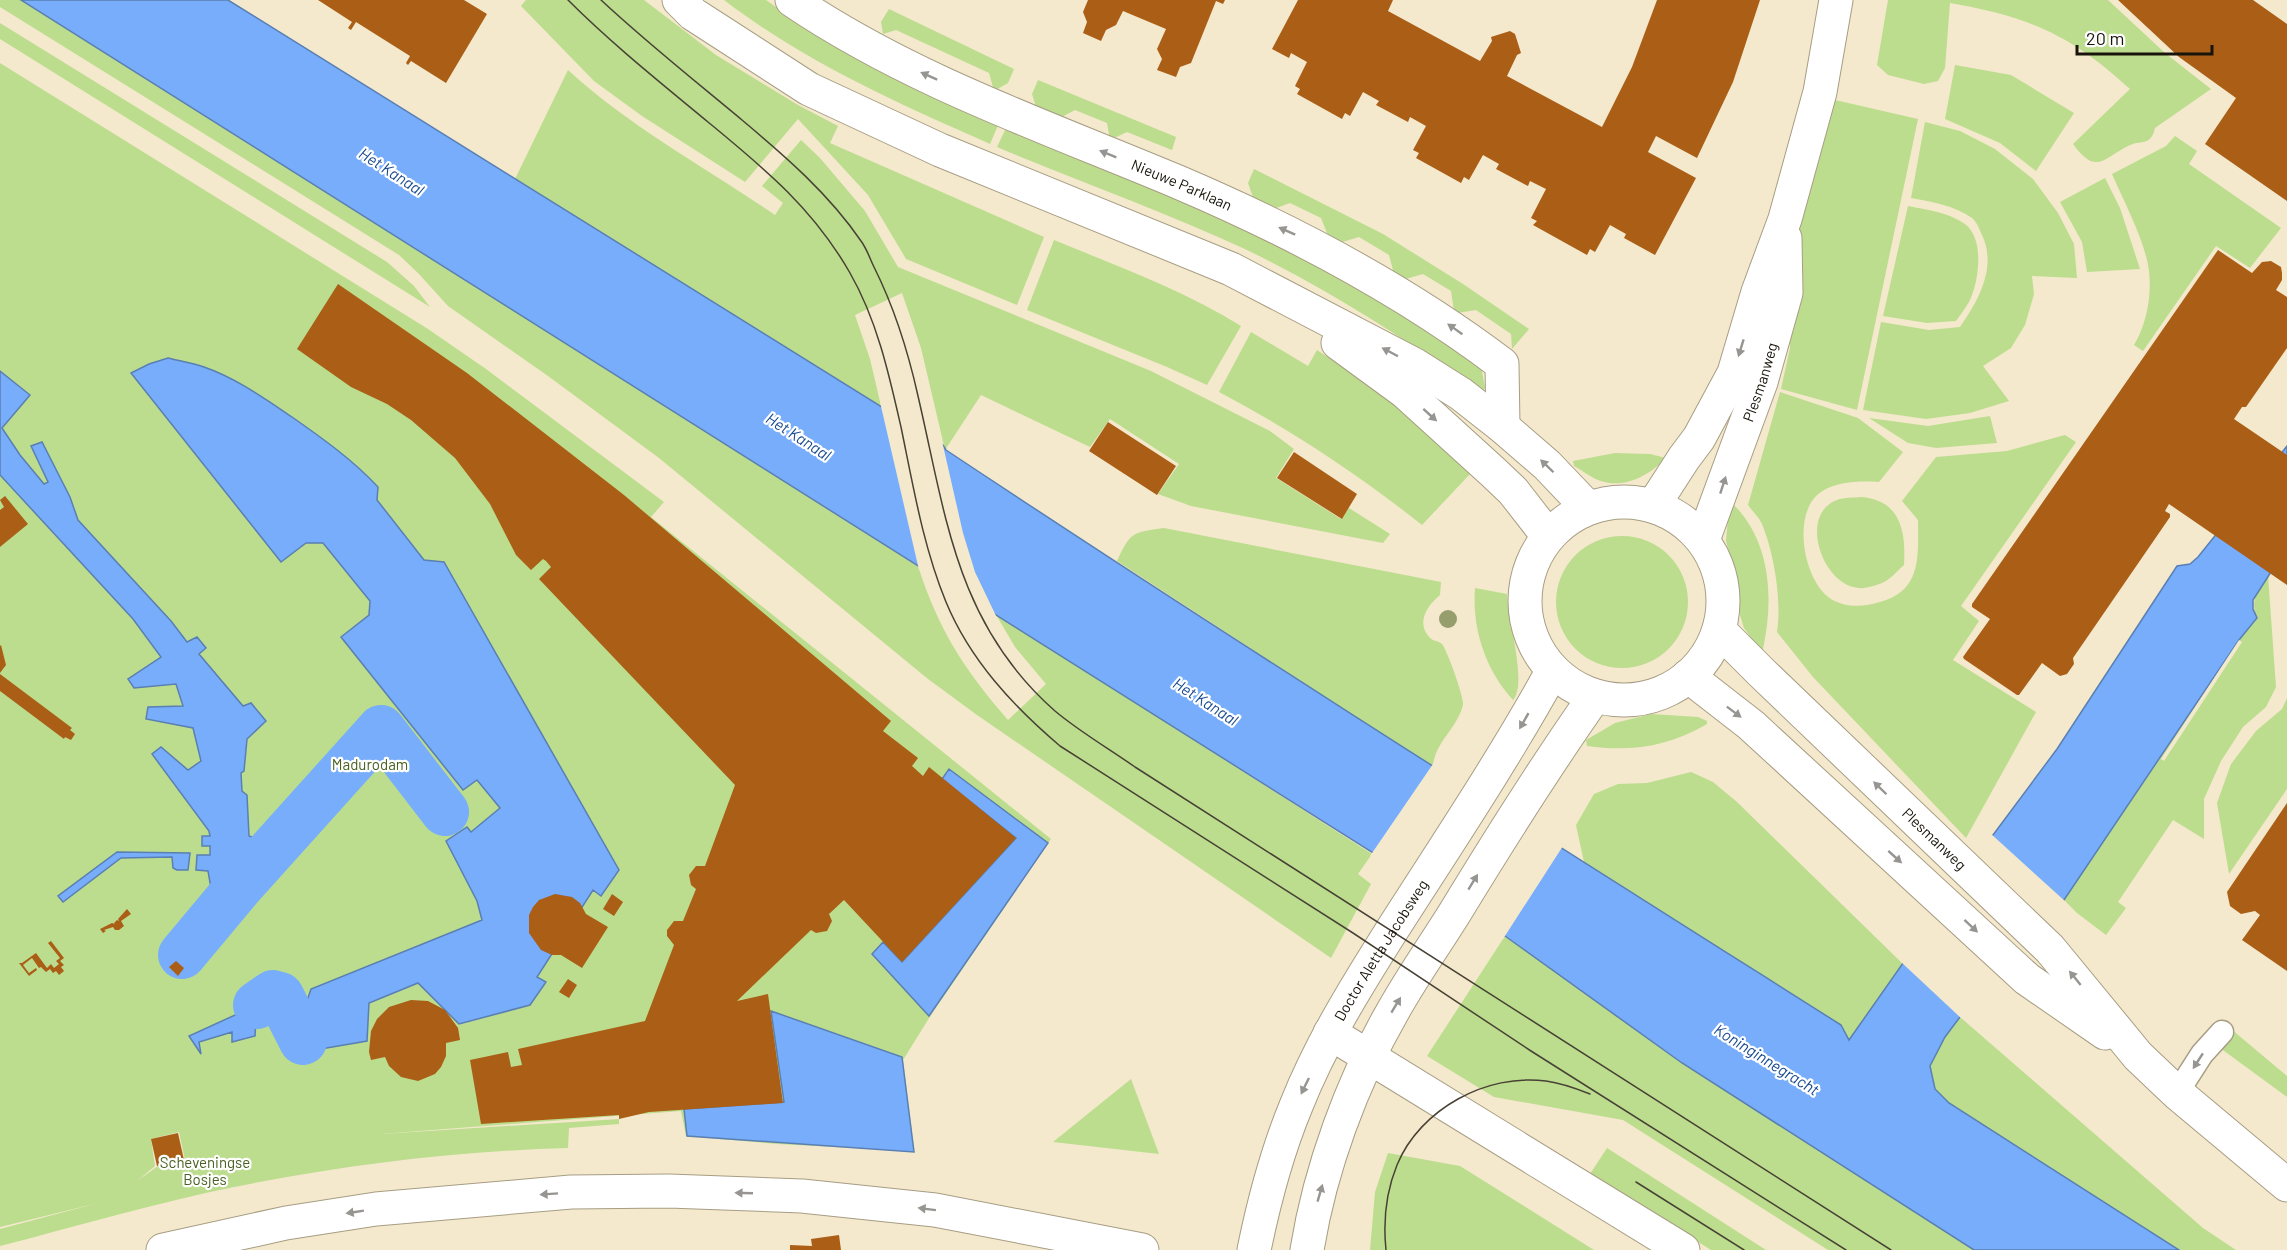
<svg xmlns="http://www.w3.org/2000/svg" width="2287" height="1250" font-family="Barlow,sans-serif">
	<style>
		.green { fill: #bcdd8e; fill-rule: evenodd }
		.water { fill: #77adfa; stroke: #5a7fb2; stroke-width: 1.5 }
		.pier { fill: #f4e9cd }
		.lines { fill: none; stroke-linecap: round; stroke-linejoin: round }
		.canal { stroke: #77adfa; stroke-width: 48 }
		.building { fill: #aa5e16 }
		.lane-casing { stroke: #a79d83; stroke-width: 25 }
		.street-casing { stroke: #a79d83; stroke-width: 35 }
		.secondary-casing { stroke: #a79d83; stroke-width: 35 }
		.primary-casing { stroke: #a79d83; stroke-width: 35 }
		.lane { stroke: #fff; stroke-width: 22 }
		.street { stroke: #fff; stroke-width: 33 }
		.secondary { stroke: #fff; stroke-width: 33 }
		.primary { stroke: #fff; stroke-width: 33 }
		.tram { stroke: #484235; stroke-width: 1.5 }
		.tree { fill: #969e6e }
		.oneway { fill: #979591 }
		.labels { text-anchor: middle; dominant-baseline: central; stroke-width: 4.5; stroke-linejoin: round; paint-order: stroke }
		.street-label { font-size: 15px; fill: #18140b; stroke: #fff }
		.park-label { font-size: 15px; fill: #496021; stroke: #fff }
		.water-label { font-size: 16px; font-style: italic; fill: #194b8f; stroke: #fff }
	</style>
	<rect width="100%" height="100%" fill="#f4e9cd"/>
	<path class="green" d="M0,0H21L918,566C939,631 964,669 1008,720L1046,684L1015,647L995,613L1372,854L1358,874L1371,884L1331,958L977,715L928,679L659,458L548,376L448,306L419,274L399,255L0,7Z
		M526,0H644L716,55L798,105L838,126L830,143L1044,237L1017,305L906,259L868,195L798,119L745,182L642,116L594,81L521,6Z
		M724,0H766L789,16L999,123L990,144C897,103 805,62 724,0Z
		M1888,0H2108L2165,53L2211,89L2155,128C2151,146 2142,140 2130,145C2104,157 2097,177 2073,144L2130,89C2070,34 2029,17 1950,3L1945,68L1938,81L1924,84L1888,75L1877,65Z
		M889,9L1014,69L1008,83L994,91L989,73L896,30L883,34L881,22Z
		M0,23L387,262L414,286L430,307L0,39Z
		M0,63L428,329L486,369L664,502L651,517L1051,839L931,1015L903,1060L914,1151L777,1144L686,1136L681,1111L381,1134L619,1119V1124L569,1128L568,1148C456,1151 343,1165 234,1187C155,1203 78,1226 0,1246V1229L98,1203L0,1227ZM179,1132L185,1160L158,1166L137,1181L155,1166L151,1139Z
		M1955,65L2011,75L2074,113L2036,171L2000,143L1945,119Z
		M568,70C630,127 705,167 775,215L783,203L762,186L801,140L820,158L865,211L898,267L1151,371L1270,431L1294,449L1276,478L1341,519L1349,508L1390,534L1383,543L1191,506L1158,494L1179,464L1110,419L1090,447L981,395L945,450L921,348L902,293L855,315L870,359L881,406L515,179Z
		M1038,80L1176,137L1172,150L1127,132L1110,140L1107,123L1075,110L1058,119L1037,110L1032,94Z
		M1822,97L1918,119L1857,410L1781,389L1790,348L1788,219Z
		M1925,122L1960,131L1995,149L2033,179L2058,213L2074,244L2077,278L2032,276L2034,294L2025,325L2011,348L1983,366L2009,401L1970,413L1926,419L1863,410L1881,322L1929,330L1960,327C1979,300 1998,265 1981,233C1979,228 1976,221 1972,218C1953,205 1933,202 1911,198Z
		M1007,126L1172,195L1332,270L1472,358L1482,371L1485,388L1482,392C1406,340 1330,290 1247,250C1166,212 1080,182 997,147Z
		M2175,136L2197,151L2189,164L2281,228L2250,268L2216,246L2143,351L2134,345C2149,320 2154,284 2146,256C2139,230 2123,199 2112,174L2166,146Z
		M1254,169L1383,234L1463,284L1529,329L1512,349L1511,334L1476,310L1457,313L1454,311L1451,291L1423,274L1402,280L1394,274L1389,255L1359,237L1339,243L1329,238L1321,218L1290,203L1271,210L1255,203L1248,183Z
		M2105,178L2120,208L2140,269L2087,272L2082,242L2060,202Z
		M1908,206C1927,210 1948,212 1965,224C1985,239 1979,282 1969,302C1965,309 1960,315 1956,321L1927,323L1883,316Z
		M1054,240C1117,266 1183,290 1241,326L1207,385L1167,367L1027,310Z
		M1251,332L1308,366L1317,350L1369,385L1416,422L1471,473L1422,525C1358,474 1291,430 1219,392Z
		M1780,392L1858,418L1903,452L1879,482C1861,481 1837,481 1821,492C1791,512 1803,581 1831,599C1846,608 1864,607 1880,602C1922,590 1918,557 1918,520L1902,501L1936,457L2007,451L2065,435L2076,442L1961,606L1979,621L1953,660L2036,712L1966,838L1813,677L1777,632C1782,601 1774,553 1762,524C1759,517 1752,511 1748,505Z
		M1990,416L1997,443L1936,448L1908,443L1869,418L1928,426Z
		M1615,453L1650,454L1666,458C1649,476 1623,490 1598,480C1590,477 1582,470 1574,466L1573,461Z
		M1861,497C1901,500 1906,532 1904,565C1897,571 1890,580 1882,583C1877,585 1865,589 1859,588C1822,586 1798,514 1837,500C1844,497 1854,498 1861,497Z
		M1732,503C1771,541 1774,598 1763,649H1759L1744,628L1740,615L1736,580L1726,541L1729,505Z
		M1164,528L1441,582L1440,595C1428,605 1415,622 1430,638C1433,641 1439,641 1442,644C1447,650 1464,697 1463,705C1459,722 1445,735 1438,749C1435,754 1434,761 1432,767L1117,561C1131,531 1132,533 1164,528Z
		M1556 602a66 66 0 1 1 132 0a66 66 0 1 1-132 0Z
		M2268,575L2276,687L2266,707L2243,727L2221,761L2204,799V839L2173,820L2118,902L2126,908L2106,935L2077,913L2064,900L2239,640L2257,618C2249,600 2259,590 2268,575Z
		M1475,588L1507,594C1507,617 1528,684 1513,700C1485,669 1472,629 1475,588Z
		M2287,698V789L2229,874L2217,803L2231,764L2256,731L2282,709Z
		M1651,714L1698,717L1707,721V724C1668,747 1630,752 1587,746L1586,740L1615,723Z
		M1691,772L1713,782L1737,802L1903,964L1849,1040L1841,1025L1584,862L1576,825L1594,794L1618,784L1647,783Z
		M1505,936L1682,1063L1974,1250H1828L1623,1120L1494,1097L1427,1056Z
		M1960,1017L2203,1228L2236,1250H2179L1949,1103L1935,1089L1930,1066L1945,1037Z
		M2231,1029L2287,1076V1097L2216,1045Z
		M1131,1079L1159,1154L1053,1142Z
		M1607,1148L1766,1250H1711L1590,1174Z
		M1388,1153L1460,1166L1594,1250H1370L1375,1192Z"/>
	<path class="water" d="M21,0H228L943,445L946,450C1241,646 1541,835 1841,1025L1849,1040L1993,835L2057,749L2177,566L2190,564L2198,557L2287,446V547L2253,600V609L2257,618L2239,640L2064,900L1960,1017L1945,1037L1930,1066L1935,1089L1949,1103L2179,1250H1974L1682,1063L1505,936Z
		M168,358C180,361 192,363 204,367C236,378 265,399 292,417C322,438 353,460 378,487L377,500L424,560L444,562L619,870L601,896L593,890L537,977L546,982L530,1005L459,1024L418,983L369,1003L367,1041L321,1049L302,1015L311,989L482,920L477,901L446,841L467,827L471,832L500,808L477,780L463,790L341,637L369,615L370,601L323,543H306L281,562L131,373L149,364Z
		M0,371L30,395L2,428L20,455L44,484L48,482L31,446L42,442L70,497L78,520L171,621L187,642L197,637L206,648L199,654L243,706L251,703L266,721L247,739L244,771L241,773L242,791L247,795L249,836L252,837V844L248,845V852H244L215,887L211,888L208,871L196,870L197,855H210V846H202V836H210L209,831L152,754L161,747L188,770L201,761L193,728L146,719L148,707L183,706L176,684L134,688L128,679L161,657L133,619L0,475Z
		M949,769L1048,843L929,1016L872,954L883,942L902,962L1016,838L942,779Z
		M117,852L190,853L188,870H177L173,868L172,857L121,858L63,902L58,896Z
		M257,1005L255,1036L232,1042V1032L199,1042L201,1054L189,1036Z
		M771,1011L902,1057L914,1152L687,1136L684,1109L784,1102Z"/>
	<path class="pier" d="M880,402L942,441L963,533L975,572L998,620L919,570Z
		M2239,640L2242,642L2164,761L2161,759Z
		M1433,764L1563,846L1503,939L1370,856Z
		M1990,833L2066,902L1962,1019L1901,962Z"/>
	<g class="lines">
		<path class="canal" d="M182,955L238,888L381,729L445,812
			M257,1005L273,994L280,996L303,1041"/>
	</g>
	<path class="building" d="M318,0H464L487,14L446,83L411,61L408,65L406,63L410,56L356,22L351,30L348,28L352,22Z
		M1088,0H1225L1223,4L1216,1L1191,63L1180,67L1176,77L1157,70L1162,59L1157,49L1166,29L1123,11L1116,25L1106,30L1101,41L1083,33L1087,22L1083,12Z
		M1298,0H1393L1388,11L1480,61L1492,41L1491,37L1510,31L1515,34L1521,53L1517,55L1507,76L1602,127L1632,67L1657,0H1760L1733,82L1697,158L1656,136L1648,152L1696,178L1655,255L1624,238L1626,234L1610,225L1595,252L1590,249L1587,255L1533,225L1537,221L1531,218L1546,189L1530,181L1528,186L1496,169L1499,164L1483,155L1469,180L1464,177L1461,183L1416,158L1419,153L1413,150L1426,126L1410,117L1408,122L1376,105L1379,101L1363,92L1350,116L1345,113L1342,119L1297,94L1300,89L1295,86L1307,62L1291,53L1289,58L1272,49Z
		M2118,0H2253L2287,24V201L2205,144L2236,98L2179,57Z
		M2218,250L2252,273L2262,262L2271,261L2281,267L2282,273V280L2276,290L2287,297V348L2246,407H2242L2234,419L2287,455V585L2169,504L2165,511L2170,514V517L2073,658L2074,664L2067,674L2060,676L2042,663L2019,695H2017L1964,659L1963,657L1990,619L1972,607V604Z
		M338,284L467,373L624,495L891,721L883,731L918,758L912,766L923,776L929,767L1016,838L902,962L844,900L829,914L832,921L827,931L816,933L811,930L737,1001L768,994L783,1103L649,1112L619,1119V1115L481,1124L470,1060L508,1052L511,1067L522,1065L518,1049L645,1021L674,945L667,936V930L674,921H683L696,889L691,885L689,875L696,866H705L735,785L539,579L551,567L546,561L543,559L531,570L516,555L490,504L455,458L411,420L387,404L351,387L297,349Z
		M1108,422L1176,466L1157,495L1089,451Z
		M1294,452L1357,494L1342,519L1277,478Z
		M5,496L28,524L0,547V510L4,507L0,500Z
		M1,645L6,665L0,673V646Z
		M0,674L72,728L70,730L75,734L71,740L65,737L64,739L0,691Z
		M2287,803V971L2242,940L2260,915L2255,911L2241,914L2230,906L2227,892Z
		M555,894L572,897L580,903L586,914L608,927L582,968L561,955H552L541,950L529,933V915L533,907L539,900Z
		M612,894L623,902L614,916L603,909Z
		M127,909L131,914L121,921L124,926L119,930H115L113,927L104,930L106,931L103,933L100,929L112,923L115,924L114,923L117,920L119,921L118,919Z
		M51,941L64,958L60,961L64,965L61,967L64,971L59,975L56,971L53,973L50,969L46,972L41,967L39,968L32,958L23,965L29,973L36,968L37,970L29,976L19,963H22L36,953L47,968L51,964L54,968L59,964L56,961L60,958L48,943Z
		M176,961L184,968L178,976L169,967Z
		M568,979L577,985L569,998L559,992Z
		M411,1000L428,1001L445,1010L458,1028L460,1040L446,1043V1056L441,1067L435,1074L418,1081L401,1077L389,1066L385,1057L371,1060L369,1052L371,1031L377,1019L389,1007Z
		M178,1133L184,1160L157,1166L151,1139Z
		M839,1235L841,1250H790V1245L812,1246L811,1239Z"/>
	<g class="lines">
		<g class="lane-casing">
			<path id="lane" d="M2177,1093L2202,1054L2222,1032"/>
		</g>
		<g class="street-casing">
			<g id="street">
				<path id="s1" d="M792,0C910,80 1047,127 1178,182C1293,231 1403,289 1502,364L1503,427"/>
				<path d="M1653,506L1684,458L1699,438L1734,373L1758,292L1785,219L1820,92L1836,0"/>
				<path id="s2" d="M1703,540L1761,382L1786,293L1785,238"/>
				<path d="M1330,1033L1683,1250"/>
			</g>
		</g>
		<g class="secondary-casing">
			<g id="secondary">
				<path d="M679,0L693,14L809,89L940,150L1231,269L1415,365L1461,394L1503,427L1547,465L1588,508"/>
				<path d="M1338,343L1405,392L1493,472L1513,491L1548,536"/>
				<circle cx="1624" cy="601" r="99"/>
				<path id="s3" d="M1719,630L1762,673L2050,949L2138,1056L2177,1093L2287,1185"/>
				<path d="M1688,676L1751,725L2027,979L2105,1033"/>
				<path id="s4" d="M1254,1250C1264,1201 1277,1152 1296,1106C1321,1043 1356,987 1392,930C1447,844 1504,759 1553,670"/>
				<path d="M1307,1250C1320,1169 1352,1082 1393,1011C1412,977 1434,946 1454,914C1499,840 1545,767 1595,696"/>
			</g>
		</g>
		<g class="primary-casing">
			<path id="primary" d="M163,1250L286,1223L376,1209L571,1192L669,1191L802,1196L935,1210L1142,1250"/>
		</g>
		<use href="#lane" class="lane"/>
		<use href="#street" class="street"/>
		<use href="#secondary" class="secondary"/>
		<use href="#primary" class="primary"/>
		<path class="tram" d="M568,0C612,44 661,83 708,122C765,169 813,208 850,273C877,320 889,374 901,427C913,485 923,546 946,602C970,660 1013,706 1060,746L1353,933L1531,1051L1846,1250
			M601,0C646,42 694,80 742,120C785,156 829,194 861,241C867,249 870,259 874,267C895,309 908,351 918,396C946,516 956,624 1055,711C1080,732 1108,748 1135,767L1891,1250
			M1636,1182L1744,1250
			M1386,1250C1383,1221 1386,1192 1397,1165C1420,1109 1487,1073 1546,1081C1561,1083 1575,1088 1590,1094"/>
	</g>
	<circle class="tree" cx="1448" cy="619" r="9"/>
	<defs><path id="oneway-solid" d="M-6-.8H1V-3.2L6.5 0L1 3.2V.8H-6Z" transform="scale(1.5)"/></defs>
	<g class="oneway">
		<use href="#oneway-solid" transform="translate(929 76) rotate(-156)"/>
		<use href="#oneway-solid" transform="translate(1108 154) rotate(-158)"/>
		<use href="#oneway-solid" transform="translate(1287 231) rotate(-156)"/>
		<use href="#oneway-solid" transform="translate(1455 329) rotate(-145)"/>
		<use href="#oneway-solid" transform="translate(1741 348) rotate(107)"/>
		<use href="#oneway-solid" transform="translate(1390 352) rotate(-152)"/>
		<use href="#oneway-solid" transform="translate(1430 415) rotate(42)"/>
		<use href="#oneway-solid" transform="translate(1547 466) rotate(-136)"/>
		<use href="#oneway-solid" transform="translate(1723 485) rotate(-72)"/>
		<use href="#oneway-solid" transform="translate(1734 712) rotate(37)"/>
		<use href="#oneway-solid" transform="translate(1524 721) rotate(120)"/>
		<use href="#oneway-solid" transform="translate(1880 788) rotate(-136)"/>
		<use href="#oneway-solid" transform="translate(1895 857) rotate(42)"/>
		<use href="#oneway-solid" transform="translate(1473 882) rotate(-59)"/>
		<use href="#oneway-solid" transform="translate(1971 926) rotate(43)"/>
		<use href="#oneway-solid" transform="translate(2075 978) rotate(-129)"/>
		<use href="#oneway-solid" transform="translate(1396 1005) rotate(-59)"/>
		<use href="#oneway-solid" transform="translate(2198 1061) rotate(123)"/>
		<use href="#oneway-solid" transform="translate(1305 1086) rotate(116)"/>
		<use href="#oneway-solid" transform="translate(744 1193) rotate(-178)"/>
		<use href="#oneway-solid" transform="translate(1320 1193) rotate(-74)"/>
		<use href="#oneway-solid" transform="translate(549 1194) rotate(176)"/>
		<use href="#oneway-solid" transform="translate(927 1209) rotate(-173)"/>
		<use href="#oneway-solid" transform="translate(355 1212) rotate(171)"/>
	</g>
	<g class="labels">
		<g class="street-label">
			<text stroke="none"><textPath href="#s1" startOffset="432">Nieuwe Parklaan</textPath></text>
			<text stroke="none"><textPath href="#s2" startOffset="168">Plesmanweg</textPath></text>
			<text stroke="none"><textPath href="#s3" startOffset="300">Plesmanweg</textPath></text>
			<text stroke="none"><textPath href="#s4" startOffset="328">Doctor Aletta Jacobsweg</textPath></text>
		</g>
		<g class="park-label">
			<text x="370" y="764">Madurodam</text>
			<text x="205" y="1162">Scheveningse<tspan x="205" dy="17">Bosjes</tspan></text>
		</g>
		<g class="water-label">
			<text transform="translate(392 171) rotate(33)">Het Kanaal</text>
			<text transform="translate(799 436) rotate(33)">Het Kanaal</text>
			<text transform="translate(1206 701) rotate(33)">Het Kanaal</text>
			<text transform="translate(1767 1059) rotate(32)">Koninginnegracht</text>
		</g>
	</g>
	<path d="M2077 45v9h135v-9" fill="none" stroke="#18140b" stroke-width="3"/>
	<text x="2086" y="45" font-size="18" fill="#18140b" stroke="#ffffff" stroke-width="4.5" paint-order="stroke">20 m</text>
</svg>
